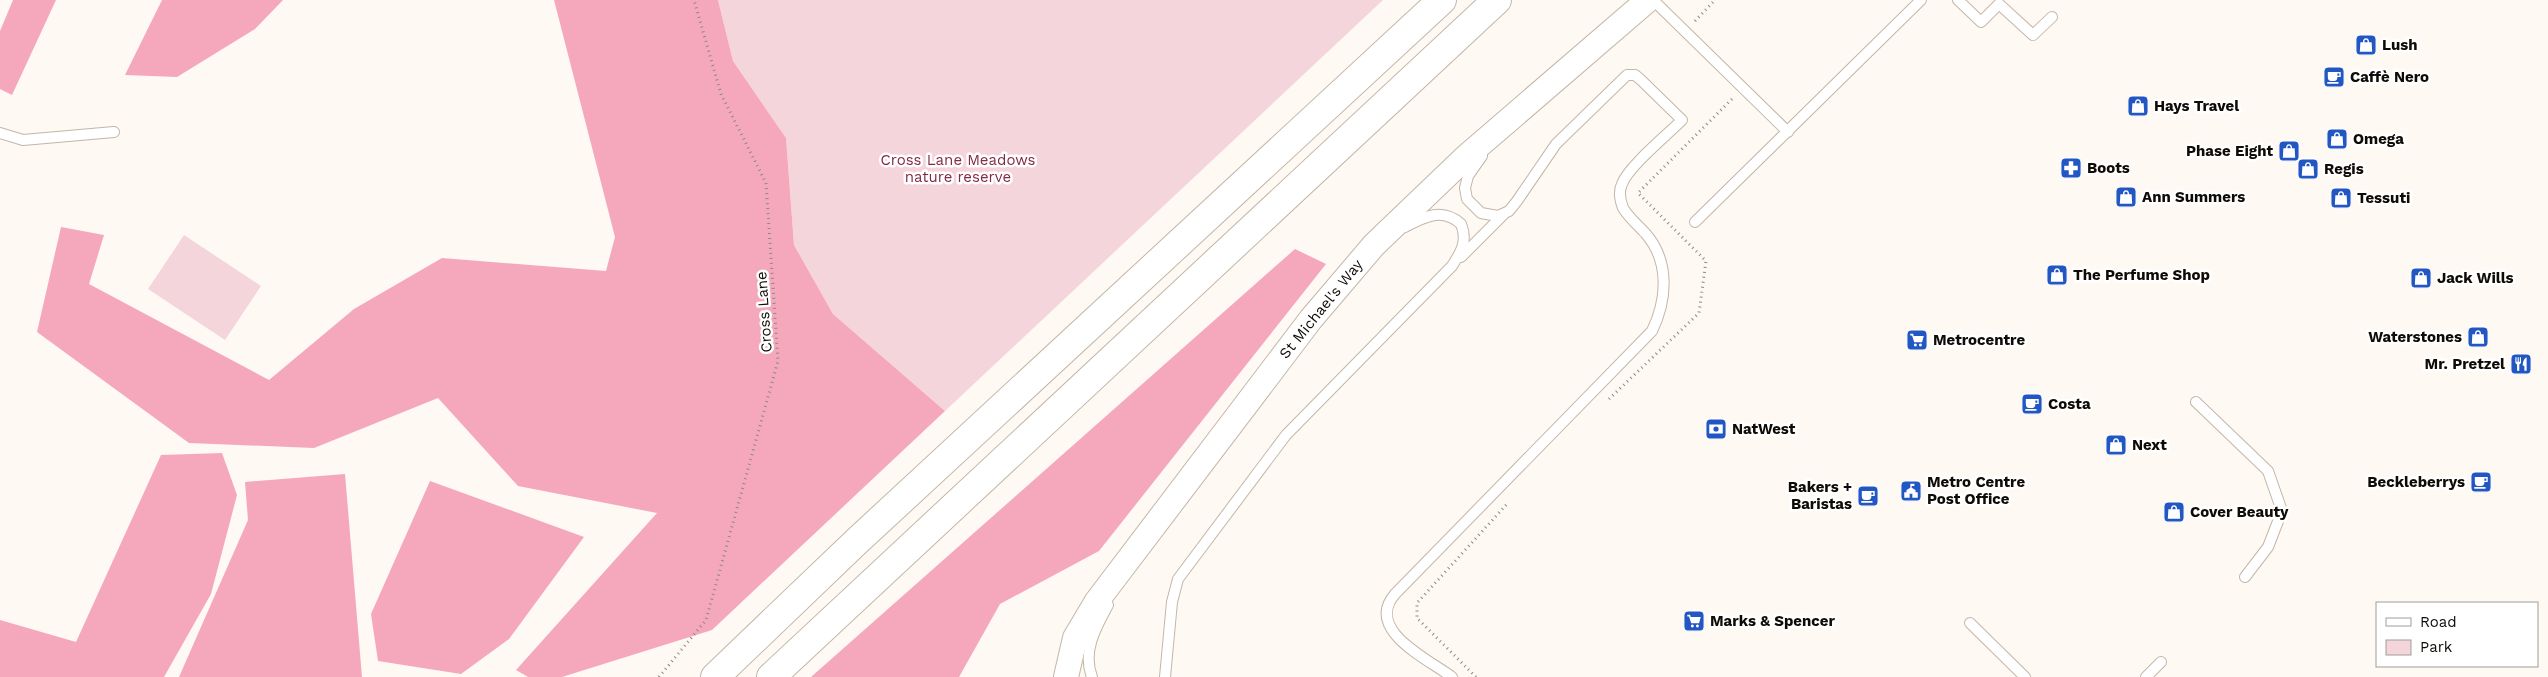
<svg xmlns="http://www.w3.org/2000/svg" width="2548" height="677" font-family="'Work Sans',sans-serif">
	<style>
		.green { fill: #f5d5dc }
		.forest { fill: #f5a8bb }
		.lines { fill: none; stroke-linecap: round; stroke-linejoin: round }
		.service-casing { stroke: #c3b6a7; stroke-width: 12 }
		.tertiary-casing { stroke: #c3b6a7; stroke-width: 26 }
		.trunk-casing { stroke: #c3b6a7; stroke-width: 30 }
		.path { stroke: #8d8983; stroke-width: 3; stroke-dasharray: 1 4; stroke-linecap: butt }
		.service { stroke: #fff; stroke-width: 10 }
		.tertiary { stroke: #fff; stroke-width: 24 }
		.trunk { stroke: #fff; stroke-width: 28 }
		.labels { text-anchor: middle; dominant-baseline: central; stroke-width: 5; stroke-linejoin: round; paint-order: stroke }
		.poi-label { font-size: 15px; font-weight: bold; fill: #0f0b06; stroke: #fff; text-anchor: start }
		.park-label { font-size: 15px; fill: #822a48; stroke: #fff }
		.street-label { font-size: 15px; fill: #0f0b06; stroke: #fff }
	</style>
	<rect width="100%" height="100%" fill="#fef9f3"/>
	<path class="green" d="M718,0H1383L945,411L833,314L794,245L786,138L733,61Z
		M184,235L261,286L225,340L148,289Z"/>
	<path class="forest" d="M13,0H56L12,95L0,89V31Z
		M162,0H283L255,29L177,77L125,75Z
		M554,0H718L733,61L786,138L794,245L833,314L945,411L712,630L562,677H528L516,670L657,513L518,486L438,398L314,448L189,443L37,332L61,227L104,235L89,284L269,380L354,309L442,258L606,271L615,237Z
		M1295,249L1326,264L1099,551L1000,604L959,677H811Z
		M222,453L237,495L211,594L164,677H0V620L76,642L161,455Z
		M345,474L362,677H179L248,520L245,482Z
		M430,481L584,537L509,639L461,674L378,661L371,614Z"/>
	<g class="lines">
		<g class="service-casing">
			<path id="service" d="M1653,0L1788,132
				M1958,0L1981,22L1999,4L2033,35L2052,17
				M0,133L23,140L114,132
				M1695,222L1921,0
				M1461,257L1504,214
				M2196,402L2268,471L2282,511L2268,547L2245,577
				M1970,623L2025,677
				M1092,677C1082,651 1096,627 1108,605
				M1165,677L1172,602L1178,579L1286,435L1452,266C1461,252 1468,241 1461,224C1442,207 1424,217 1405,227
				M1452,677C1428,659 1364,630 1395,594L1652,331C1667,300 1670,262 1646,234C1638,225 1629,218 1623,208C1620,200 1618,192 1622,184C1628,167 1667,135 1682,120L1640,79L1635,75H1627L1556,144L1517,201L1509,211L1498,216L1481,213L1467,199L1465,188L1468,176L1482,156
				M2146,677L2161,662"/>
		</g>
		<g class="tertiary-casing">
			<path id="tertiary" d="M1066,677L1075,638L1097,601L1311,319L1374,245L1468,155L1648,0"/>
		</g>
		<g class="trunk-casing">
			<path id="trunk" d="M715,677L856,542L1442,0
				M771,677L1497,0"/>
		</g>
		<path class="path" d="M1695,21L1715,0
			M1609,399L1699,313L1706,261L1638,193L1734,97
			M659,677L706,620L778,361L766,183L721,94L694,0
			M1476,677L1417,618V603L1507,504"/>
		<use href="#service" class="service"/>
		<use href="#tertiary" class="tertiary"/>
		<use href="#trunk" class="trunk"/>
	</g>
	<defs>
		<g id="shop-square" transform="scale(1.125)"><rect x="-9" y="-9" width="18" height="18" rx="4" fill="#2156c3" stroke="#fff"/><path d="M-5-2.5h2.3a2.7 3.5 0 0 1 5.4 0H5L5.5 6h-11ZM-1.5-2.5h3a1.5 2.3 0 0 0-3 0Z" fill="#fff"/></g>
		<g id="cafe-square" transform="scale(1.125)"><rect x="-9" y="-9" width="18" height="18" rx="4" fill="#2156c3" stroke="#fff"/><path d="M-5.5-4.5H6V0H3Q3 3.5 0 3.5H-2.5Q-5.5 3.5-5.5 0ZM3-3.2v2h1.7v-2ZM-6 4.5H4V6H-6Z" fill="#fff"/></g>
		<g id="pharmacy-square" transform="scale(1.125)"><rect x="-9" y="-9" width="18" height="18" rx="4" fill="#2156c3" stroke="#fff"/><path d="M-2-6h4v4h4v4h-4v4h-4v-4h-4v-4h4Z" fill="#fff"/></g>
		<g id="supermarket-square" transform="scale(1.125)"><rect x="-9" y="-9" width="18" height="18" rx="4" fill="#2156c3" stroke="#fff"/><path d="M-6-5.5h2.5l.6 2H6L4.5 2H-2.5L-4.4-4H-6ZM-1.5 3.2a1.3 1.3 0 1 0 .1 0ZM3 3.2a1.3 1.3 0 1 0 .1 0Z" fill="#fff"/></g>
		<g id="restaurant-square" transform="scale(1.125)"><rect x="-9" y="-9" width="18" height="18" rx="4" fill="#2156c3" stroke="#fff"/><path d="M-5-6h1v4h1v-4h1v4h1v-4h1v5L-1.5 .5V6h-2V.5L-5-1ZM5-6V6H3V1.5H1.5Q1.5-4 5-6Z" fill="#fff"/></g>
		<g id="bank-square" transform="scale(1.125)"><rect x="-9" y="-9" width="18" height="18" rx="4" fill="#2156c3" stroke="#fff"/><path d="M-6-4H6V4H-6ZM0-2.3a2.3 2.3 0 1 0 0 4.6a2.3 2.3 0 1 0 0-4.6Z" fill="#fff"/></g>
		<g id="civic-square" transform="scale(1.125)"><rect x="-9" y="-9" width="18" height="18" rx="4" fill="#2156c3" stroke="#fff"/><path d="M-.6-6.5H3V-4.5H.6V-3L4-1V1h2V6H-6V1h2V-1L-.6-3ZM-1.2 2.5V6h2.4V2.5Z" fill="#fff"/></g>
	</defs>
	<g fill-rule="evenodd">
		<use href="#shop-square" x="2366" y="45"/>
		<use href="#cafe-square" x="2334" y="77"/>
		<use href="#shop-square" x="2138" y="106"/>
		<use href="#shop-square" x="2337" y="139"/>
		<use href="#shop-square" x="2289" y="151"/>
		<use href="#pharmacy-square" x="2071" y="168"/>
		<use href="#shop-square" x="2308" y="169"/>
		<use href="#shop-square" x="2126" y="197"/>
		<use href="#shop-square" x="2341" y="198"/>
		<use href="#shop-square" x="2057" y="275"/>
		<use href="#shop-square" x="2421" y="278"/>
		<use href="#shop-square" x="2478" y="337"/>
		<use href="#supermarket-square" x="1917" y="340"/>
		<use href="#restaurant-square" x="2521" y="364"/>
		<use href="#cafe-square" x="2032" y="404"/>
		<use href="#bank-square" x="1716" y="429"/>
		<use href="#shop-square" x="2116" y="445"/>
		<use href="#cafe-square" x="2481" y="482"/>
		<use href="#civic-square" x="1911" y="491"/>
		<use href="#cafe-square" x="1868" y="496"/>
		<use href="#shop-square" x="2174" y="512"/>
		<use href="#supermarket-square" x="1694" y="621"/>
	</g>
	<g class="labels">
		<g class="poi-label">
			<text x="2382" y="45">Lush</text>
			<text x="2350" y="77">Caffè Nero</text>
			<text x="2154" y="106">Hays Travel</text>
			<text x="2353" y="139">Omega</text>
			<text x="2273" y="151" text-anchor="end">Phase Eight</text>
			<text x="2087" y="168">Boots</text>
			<text x="2324" y="169">Regis</text>
			<text x="2142" y="197">Ann Summers</text>
			<text x="2357" y="198">Tessuti</text>
			<text x="2073" y="275">The Perfume Shop</text>
			<text x="2437" y="278">Jack Wills</text>
			<text x="2462" y="337" text-anchor="end">Waterstones</text>
			<text x="1933" y="340">Metrocentre</text>
			<text x="2505" y="364" text-anchor="end">Mr. Pretzel</text>
			<text x="2048" y="404">Costa</text>
			<text x="1732" y="429">NatWest</text>
			<text x="2132" y="445">Next</text>
			<text x="1927" y="482">Metro Centre<tspan x="1927" dy="17">Post Office</tspan></text>
			<text x="2465" y="482" text-anchor="end">Beckleberrys</text>
			<text x="1852" y="487" text-anchor="end">Bakers +<tspan x="1852" dy="17">Baristas</tspan></text>
			<text x="2190" y="512">Cover Beauty</text>
			<text x="1710" y="621">Marks &amp; Spencer</text>
		</g>
		<g class="park-label">
			<text x="958" y="160">Cross Lane Meadows<tspan x="958" dy="17">nature reserve</tspan></text>
		</g>
		<g class="street-label">
			<text transform="translate(1321 309) rotate(-51)">St Michael's Way</text>
			<text transform="translate(764 312) rotate(-94)">Cross Lane</text>
		</g>
	</g>
	<rect x="2376" y="602" width="162" height="65" fill="#ffffff" stroke="#9f9d9b"/>
	<rect x="2386" y="618" width="25" height="8" fill="#ffffff" stroke="#9f9d9b"/>
	<text x="2420" y="627" font-size="15" fill="#0f0b06">Road</text>
	<rect x="2386" y="640" width="25" height="15" fill="#f5d5dc" stroke="#9f9d9b"/>
	<text x="2420" y="652" font-size="15" fill="#0f0b06">Park</text>
</svg>
